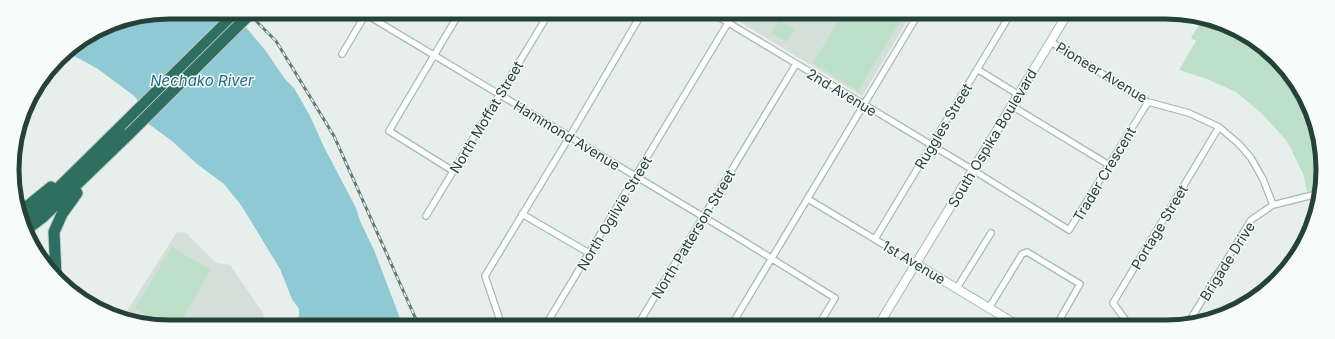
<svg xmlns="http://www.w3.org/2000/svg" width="1335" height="339" font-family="Inter,sans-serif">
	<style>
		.built { fill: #d4dfda }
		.green { fill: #bfe0c8 }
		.water { fill: #8ec9d4 }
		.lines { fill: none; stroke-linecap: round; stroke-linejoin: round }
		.street-casing { stroke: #a8b8b2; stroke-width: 8 }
		.secondary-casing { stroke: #a4bbb3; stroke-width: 10 }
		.highway-casing { stroke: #c2cac8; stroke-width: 13 }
		.street { stroke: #fff; stroke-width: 5.5 }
		.secondary { stroke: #fff; stroke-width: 8 }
		.highway { stroke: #2f6f62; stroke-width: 11 }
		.rail-casing { stroke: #5f7d75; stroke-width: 3 }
		.rail { stroke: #f7fbf9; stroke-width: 1.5; stroke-dasharray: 4.5; stroke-linecap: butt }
		.highway-bridge-casing { stroke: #c2cac8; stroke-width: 13; stroke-linecap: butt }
		.highway-bridge { stroke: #2f6f62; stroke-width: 11 }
		.labels { text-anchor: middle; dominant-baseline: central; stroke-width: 3; stroke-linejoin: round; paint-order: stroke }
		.street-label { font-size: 14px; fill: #24423a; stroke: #f7fbf9 }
		.water-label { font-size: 15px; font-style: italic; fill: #1c6f80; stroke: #f7fbf9 }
		.rim { fill: none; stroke: #24423a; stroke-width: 5 }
	</style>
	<rect width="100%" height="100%" fill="#e6efeb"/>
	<path class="built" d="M746,13H912L862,96L740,22Z
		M177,232L186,233L216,263L230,265L263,313L265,326H149L123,317Z"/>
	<path class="green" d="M843,13H905L858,91L813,63Z
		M1203,19L1242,32L1247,35L1291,74L1318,129L1322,189L1307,192L1304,176L1287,141L1261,113L1236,92L1207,79L1179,70L1196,41L1191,38Z
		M779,20L795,29L787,42L771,33Z
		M172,247L211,270L178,326H165L135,308Z"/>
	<path class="water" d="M170,12H233L265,50L285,79L294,88L310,116L324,147L356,208L360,221L374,250L403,326H286L299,316V309L292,299L280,269L241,205L224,184L197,164L172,141L146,122L137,99L133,95L98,69L65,51L109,24Z"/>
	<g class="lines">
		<g class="street-casing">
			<path id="street" d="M362,12L737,237L835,298L818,326
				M712,13L973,170L1069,230L1148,102
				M1051,42L1148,102L1189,113L1219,127L1239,144L1251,158L1263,179L1273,205
				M342,54L367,12
				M977,69L1019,95
				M1012,106L1109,165
				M453,171L389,131L460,12
				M808,199L916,264
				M522,214L589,253
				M426,216L549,13
				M875,239L1011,13
				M957,288L991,233
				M989,308L1022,254L1027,252L1080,284L1056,326
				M1187,325L1251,220L1273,205L1321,193
				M502,326L485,276L570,136L642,13
				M545,326L734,13
				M637,326L796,64
				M731,326L919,13
				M1130,326L1113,303L1219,127"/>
		</g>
		<g class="secondary-casing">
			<path id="secondary" d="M916,264L1019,326
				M878,326L1068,13"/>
		</g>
		<g class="highway-casing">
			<path id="highway" d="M19,213L51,187
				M23,221L35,211L237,12
				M27,229L43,217L129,134
				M56,276L54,232L62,214L77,193"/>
		</g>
		<use href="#street" class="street"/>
		<use href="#secondary" class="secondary"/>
		<use href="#highway" class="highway"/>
		<g class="rail-casing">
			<path id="rail" d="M247,12L276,41L334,136L419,326"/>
		</g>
		<use href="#rail" class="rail"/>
		<g class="highway-bridge-casing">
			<path id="highway-bridge" d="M129,134L252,12"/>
		</g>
		<use href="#highway-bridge" class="highway-bridge"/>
	</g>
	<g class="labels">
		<g class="street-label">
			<text transform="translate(1102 72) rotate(31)">Pioneer Avenue</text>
			<text transform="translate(842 92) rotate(31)">2nd Avenue</text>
			<text transform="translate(486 117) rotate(-59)">North Moffat Street</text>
			<text transform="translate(943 126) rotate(-59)">Ruggles Street</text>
			<text transform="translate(567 135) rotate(31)">Hammond Avenue</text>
			<text transform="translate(992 138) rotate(-59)">South Ospika Boulevard</text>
			<text transform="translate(1104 174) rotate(-59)">Trader Crescent</text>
			<text transform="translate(614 213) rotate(-59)">North Ogilvie Street</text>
			<text transform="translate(1159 227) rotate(-59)">Portage Street</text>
			<text transform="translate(693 234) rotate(-59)">North Patterson Street</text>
			<text transform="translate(1227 261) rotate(-58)">Brigade Drive</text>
			<text transform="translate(914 262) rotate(31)">1st Avenue</text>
		</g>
		<g class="water-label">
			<text x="202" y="80">Nechako River</text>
		</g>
	</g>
	<path d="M0 0H1335V339H0ZM169 19H1166A150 150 0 0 1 1316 169V170A150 150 0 0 1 1166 320H169A150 150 0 0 1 19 170V169A150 150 0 0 1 169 19Z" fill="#f7fbf9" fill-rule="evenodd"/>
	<path class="rim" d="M169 19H1166A150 150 0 0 1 1316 169V170A150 150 0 0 1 1166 320H169A150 150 0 0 1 19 170V169A150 150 0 0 1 169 19Z"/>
</svg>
